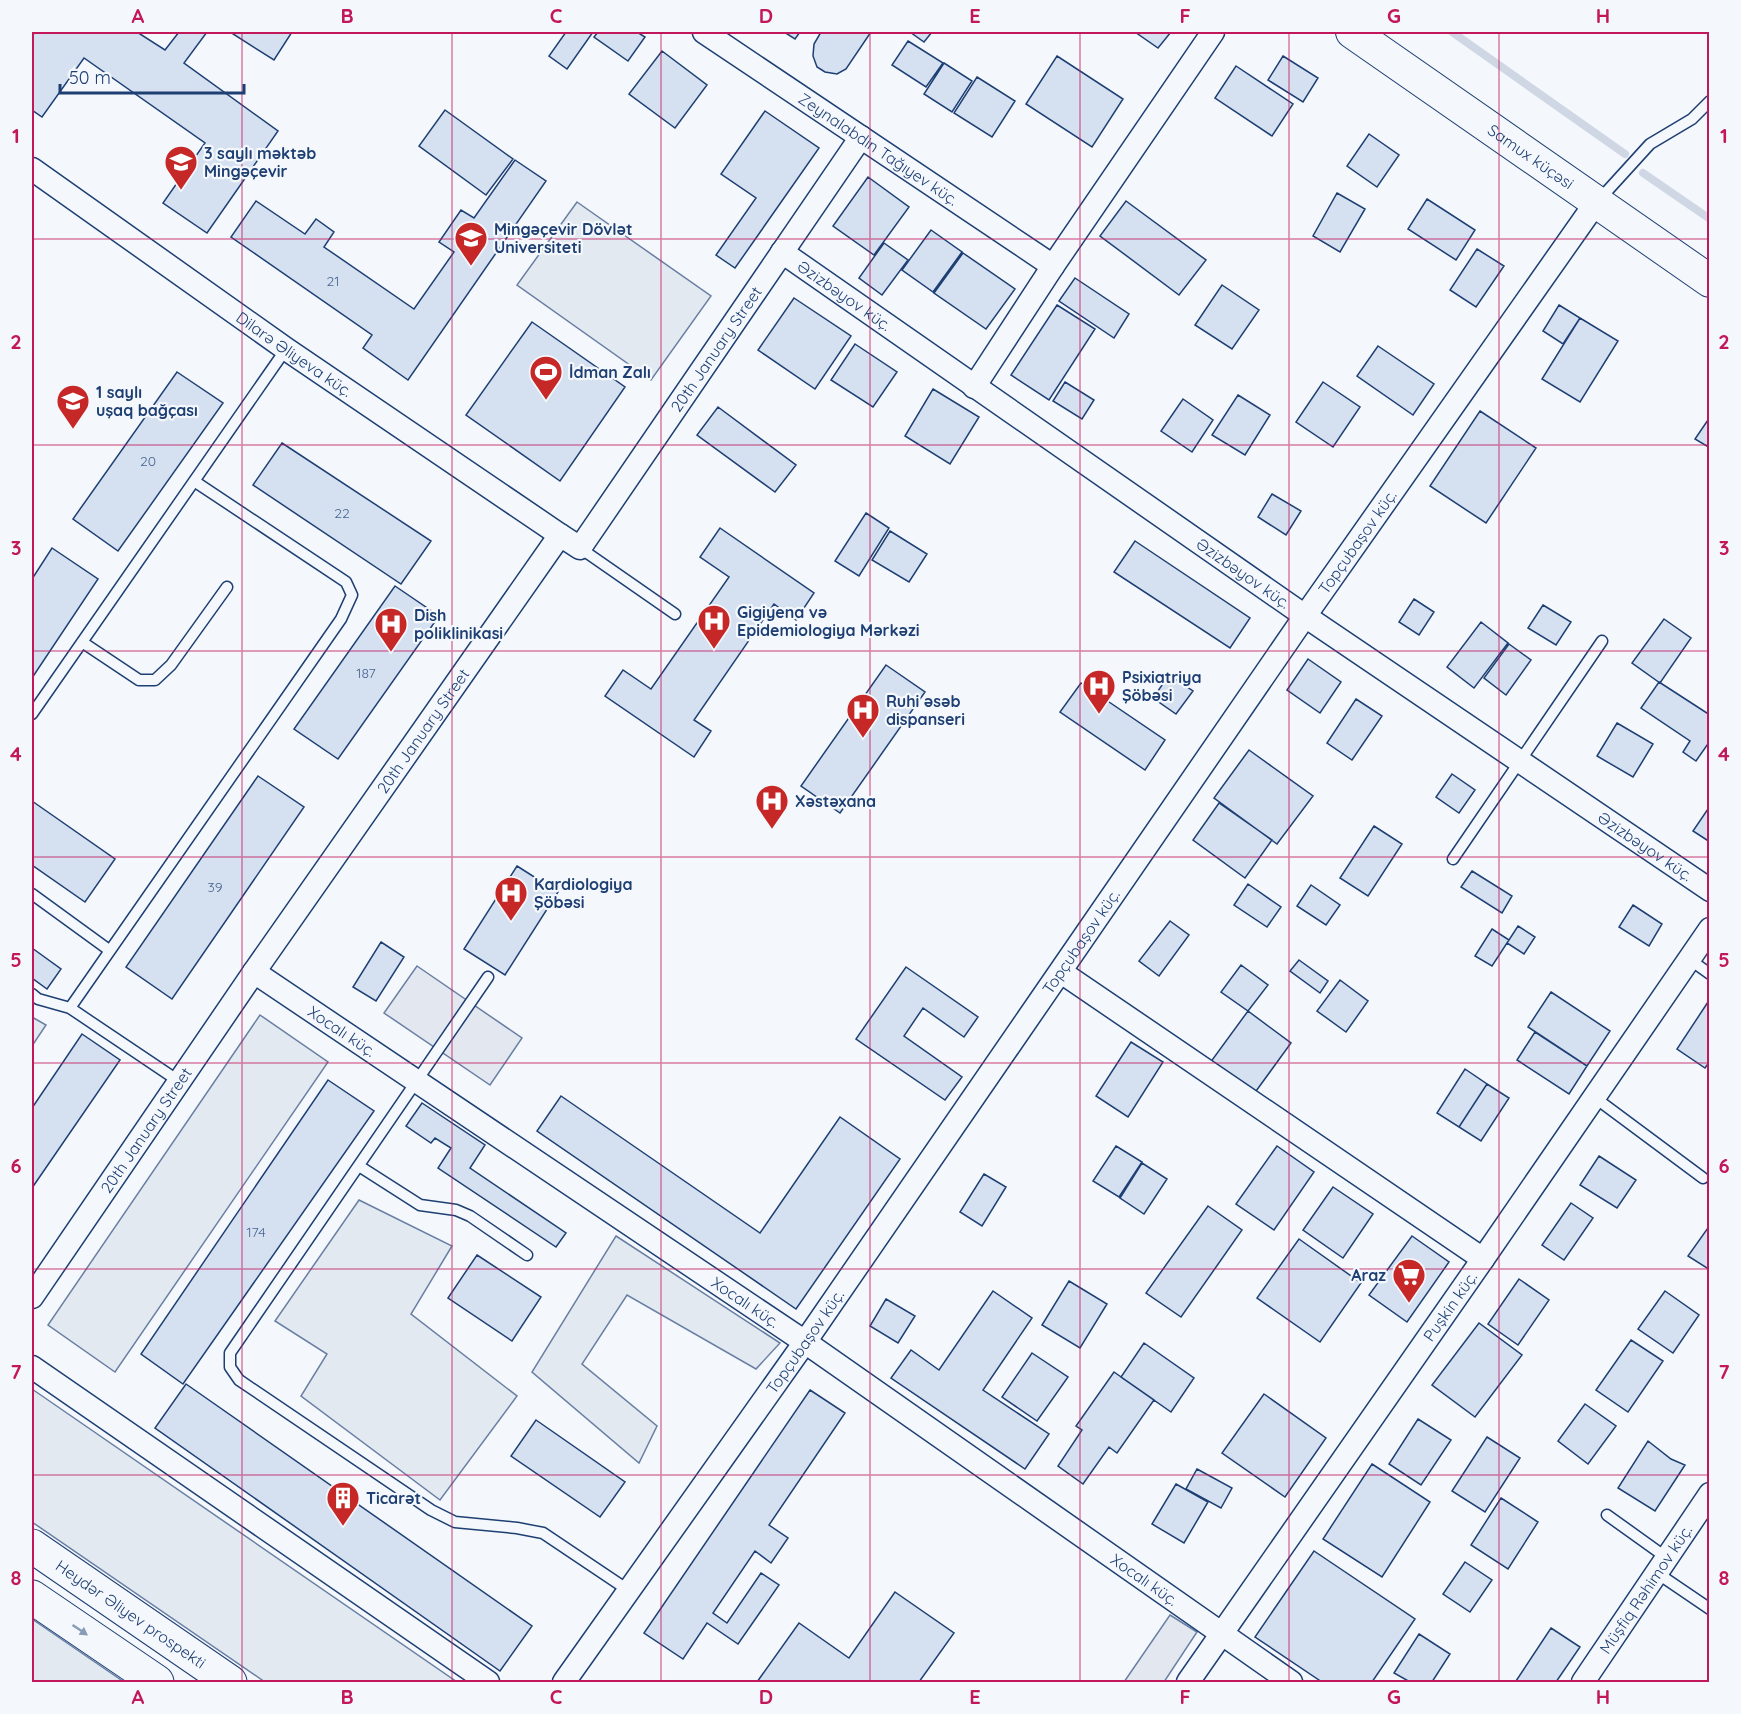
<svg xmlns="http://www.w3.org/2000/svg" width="1741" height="1714" font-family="Quicksand,sans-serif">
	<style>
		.green { fill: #e3e9f0; stroke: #687fa3; stroke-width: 1.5 }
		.parking { fill: #e3e8f0; stroke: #687fa3; stroke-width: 1.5 }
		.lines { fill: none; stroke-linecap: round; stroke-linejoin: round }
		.stream { stroke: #cfd7e4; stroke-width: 8 }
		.building { fill: #d5e0f0; stroke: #1d3f73; stroke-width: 1.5 }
		.lane-casing { stroke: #1d3f73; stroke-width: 13 }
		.street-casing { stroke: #1d3f73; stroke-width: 25 }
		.secondary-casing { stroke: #1d3f73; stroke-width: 34 }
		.primary-casing { stroke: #1d3f73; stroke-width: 35 }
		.lane { stroke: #f4f7fb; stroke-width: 10 }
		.street { stroke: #f4f7fb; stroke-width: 22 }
		.secondary { stroke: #f4f7fb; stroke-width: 32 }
		.primary { stroke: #f4f7fb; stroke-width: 33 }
		.oneway { fill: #889bb7 }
		.grid { fill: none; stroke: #c2185b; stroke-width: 1.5; stroke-opacity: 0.55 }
		.labels { text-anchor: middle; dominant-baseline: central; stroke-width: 4.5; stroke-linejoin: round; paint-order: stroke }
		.number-label { font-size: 14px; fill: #4b6792 }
		.street-label { font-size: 16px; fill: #1d3f73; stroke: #f4f7fb }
		.poi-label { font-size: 16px; font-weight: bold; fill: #1d3f73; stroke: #f4f7fb; text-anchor: start }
		.neatline { fill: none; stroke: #c2185b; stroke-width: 2 }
		.grid-label { font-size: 20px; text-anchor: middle; font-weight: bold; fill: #c2185b }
	</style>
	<rect width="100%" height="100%" fill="#f4f7fb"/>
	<path class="green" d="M577,202L711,296L651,380L517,285Z
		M260,1015L328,1062L115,1372L48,1325Z
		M32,1017L46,1025L32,1046Z
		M359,1200L452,1246L411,1314L517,1396L440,1500L301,1396L327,1354L275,1321Z
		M616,1236L780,1343L756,1369L627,1295L582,1364L657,1426L639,1463L532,1372Z
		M32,1389L457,1682H265L32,1522Z
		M32,1619L124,1682H32Z"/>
	<path class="parking" d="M417,966L522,1038L490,1085L384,1013Z
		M1170,1615L1197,1632L1164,1682H1124Z"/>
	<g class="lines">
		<path class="stream" d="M1452,32L1625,154
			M1643,173L1710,219"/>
	</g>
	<path class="building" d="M35,32H137L165,50L179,32H207L184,63L278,131L207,233L163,203L205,143L84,58L42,117L32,110V36Z
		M230,32H292L274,60Z
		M566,32H593L567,69L549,56Z
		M598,32H637L645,37L628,61L594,37Z
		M784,32H800L795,39Z
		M821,32H871L846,69L837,74L825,72L817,67L813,56L814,44Z
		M910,32H932L924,42Z
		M1135,32H1171L1158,48Z
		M908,41L943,63L926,87L892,65Z
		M662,51L707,85L675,128L629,94Z
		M1057,56L1123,99L1092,147L1026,104Z
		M1283,56L1318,78L1303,102L1268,80Z
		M944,63L972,81L952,112L924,94Z
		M1236,66L1293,104L1272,136L1215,98Z
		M977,77L1015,101L992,137L954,113Z
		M445,110L513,159L486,195L419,146Z
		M765,111L819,148L735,268L716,255L756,198L721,174Z
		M1369,134L1399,155L1377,187L1347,166Z
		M515,160L546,181L408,380L363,348L372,335L231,237L256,201L305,234L316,219L334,232L324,247L414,309L454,252L439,242L461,210L474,218Z
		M868,177L909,207L874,255L833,226Z
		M1337,193L1365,209L1340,252L1313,236Z
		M1427,199L1475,230L1456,260L1408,229Z
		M1126,201L1206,260L1179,295L1100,236Z
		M931,230L962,252L933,292L902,270Z
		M884,243L908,260L882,295L859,278Z
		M1477,249L1504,266L1476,307L1450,290Z
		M963,253L1015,289L986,329L934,293Z
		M1075,278L1129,314L1114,338L1059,301Z
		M1222,285L1259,310L1232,349L1195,325Z
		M794,298L851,336L815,389L758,350Z
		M1057,305L1095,329L1049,400L1011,375Z
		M1559,305L1580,318L1563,344L1543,331Z
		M1580,318L1618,341L1580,402L1542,379Z
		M532,322L625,387L560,481L466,415Z
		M855,344L897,372L873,407L831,380Z
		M1378,346L1434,384L1413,415L1357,376Z
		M177,372L223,403L118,551L73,519Z
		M1065,382L1094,400L1082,419L1053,401Z
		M1323,382L1360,407L1333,447L1296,422Z
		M933,389L979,417L950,464L905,436Z
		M1238,395L1270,415L1245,455L1212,435Z
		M1183,399L1213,420L1192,452L1161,431Z
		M718,407L796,465L775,492L697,435Z
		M1480,411L1536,448L1486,523L1430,486Z
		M1710,417V448L1695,439Z
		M282,443L431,541L401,584L253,485Z
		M1272,494L1301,511L1286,535L1258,517Z
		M866,513L889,528L859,576L835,561Z
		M720,528L814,593L796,620L774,604L694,720L711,731L694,757L605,696L623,670L651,689L729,577L700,557Z
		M890,531L927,554L909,582L872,560Z
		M1135,541L1250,618L1230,648L1114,572Z
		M52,548L98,579L32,678V579Z
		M395,586L439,616L338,759L294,729Z
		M1414,599L1434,612L1419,635L1399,622Z
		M1543,605L1571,622L1556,645L1528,628Z
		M1664,619L1691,638L1660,683L1632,663Z
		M1481,622L1508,643L1474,688L1447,667Z
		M1509,644L1531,660L1506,695L1484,678Z
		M1308,659L1341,682L1320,713L1287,690Z
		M886,665L925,692L840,813L801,786Z
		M1169,675L1193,691L1176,714L1153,698Z
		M1659,682L1710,715V741L1696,761L1683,752L1690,741L1641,708Z
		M1081,683L1165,740L1145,770L1060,712Z
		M1356,699L1382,716L1352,760L1327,743Z
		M1617,723L1653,744L1633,777L1597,756Z
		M1249,750L1313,796L1277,844L1214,798Z
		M1452,774L1475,790L1459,813L1436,797Z
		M258,776L304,807L172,999L126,967Z
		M32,801L115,859L85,902L32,865Z
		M1219,803L1272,840L1245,878L1193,840Z
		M1710,806V842L1693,831Z
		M1374,826L1402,844L1368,896L1340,878Z
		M517,866L558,892L505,975L464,949Z
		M1472,871L1512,896L1502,913L1461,887Z
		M1248,884L1281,907L1267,927L1234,905Z
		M1311,885L1340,905L1326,925L1297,906Z
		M1633,905L1662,924L1649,946L1619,927Z
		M1170,921L1189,935L1159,976L1139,961Z
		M1518,926L1535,937L1524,954L1507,943Z
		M1492,929L1509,940L1492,966L1475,956Z
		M381,942L404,957L376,1001L353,987Z
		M32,948L61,969L47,989L32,978Z
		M1299,960L1328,981L1320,993L1290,971Z
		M1241,965L1268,985L1248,1011L1221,992Z
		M906,967L978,1017L964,1037L923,1008L904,1036L962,1077L945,1100L856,1039Z
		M1340,980L1368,1001L1346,1032L1317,1011Z
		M1551,992L1610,1031L1587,1066L1528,1027Z
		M1708,1002L1710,1061L1705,1068L1677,1049Z
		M1248,1011L1291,1043L1251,1098L1207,1067Z
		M1535,1032L1587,1066L1569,1094L1517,1060Z
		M82,1034L120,1060L32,1188V1108Z
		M1131,1042L1163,1062L1128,1117L1096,1096Z
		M1465,1069L1487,1084L1459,1127L1437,1113Z
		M328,1080L374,1111L183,1384L141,1354Z
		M1487,1084L1509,1098L1481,1141L1459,1127Z
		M561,1096L760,1233L840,1117L900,1159L796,1309L537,1131Z
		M422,1103L485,1145L470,1168L566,1233L556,1247L438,1168L451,1148L435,1138L431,1143L406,1126Z
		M1116,1146L1142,1162L1119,1197L1093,1181Z
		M1277,1146L1314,1172L1274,1230L1236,1204Z
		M1599,1156L1636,1180L1617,1208L1580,1185Z
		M1142,1163L1167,1179L1144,1214L1120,1198Z
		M984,1174L1006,1187L982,1226L960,1212Z
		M1333,1187L1373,1214L1343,1258L1303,1230Z
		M1571,1203L1593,1218L1564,1260L1542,1245Z
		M1208,1206L1242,1230L1181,1317L1146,1293Z
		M1710,1225V1270L1688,1256Z
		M1412,1236L1449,1262L1407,1322L1369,1295Z
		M1299,1239L1361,1283L1320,1342L1257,1298Z
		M477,1255L541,1297L512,1341L448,1298Z
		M1519,1279L1549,1300L1518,1345L1488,1324Z
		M1069,1281L1107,1304L1080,1348L1042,1325Z
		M993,1291L1032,1318L983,1390L1049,1434L1025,1469L891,1378L911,1350L939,1370Z
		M1665,1291L1699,1315L1673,1353L1638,1329Z
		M886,1299L915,1316L898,1343L870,1326Z
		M1479,1323L1522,1355L1475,1417L1432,1385Z
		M1631,1340L1663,1361L1628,1412L1596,1390Z
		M1144,1343L1194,1378L1171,1412L1121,1377Z
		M1032,1353L1068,1377L1037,1421L1002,1397Z
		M1114,1372L1154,1400L1117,1453L1109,1447L1083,1484L1058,1466L1082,1430L1076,1426Z
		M186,1384L532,1626L500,1671L155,1428Z
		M810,1390L845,1413L769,1525L788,1538L771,1563L755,1551L713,1613L727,1623L761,1573L779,1585L738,1644L707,1623L683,1659L644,1633Z
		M1264,1394L1326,1438L1285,1497L1222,1453Z
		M1585,1404L1616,1426L1588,1464L1558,1441Z
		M1418,1419L1451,1440L1421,1485L1389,1464Z
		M536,1420L625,1482L600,1517L511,1456Z
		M1487,1437L1520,1458L1485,1512L1452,1491Z
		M1648,1441L1671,1459L1685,1465L1655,1511L1618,1488Z
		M1372,1464L1430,1502L1382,1577L1323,1539Z
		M1197,1469L1232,1488L1221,1508L1186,1489Z
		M1176,1484L1208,1502L1184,1543L1152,1524Z
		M1501,1498L1538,1522L1508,1569L1471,1545Z
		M1314,1551L1415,1619L1372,1682H1322L1255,1637Z
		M1465,1562L1492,1580L1470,1612L1443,1594Z
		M895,1592L954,1633L919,1682H757L799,1623L849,1658Z
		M1551,1628L1580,1647L1556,1682H1518L1516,1681Z
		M1419,1634L1450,1654L1432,1682H1410L1394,1673Z"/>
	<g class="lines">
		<g class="lane-casing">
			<path id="lane" d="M1599,200L1650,144L1692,119L1710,101
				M580,548L675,614
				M82,642L139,680H155L171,665L227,587
				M32,714L286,349
				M1453,859L1602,641
				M32,894L109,950
				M1689,959L1710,974
				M488,977L230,1353V1367L239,1380L431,1510L455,1522L517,1528L543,1533L628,1590
				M32,994L38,999L70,1008L180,1082
				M70,1008L341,619L352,595L346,582L194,481
				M1594,1097L1703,1178
				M359,1166L420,1205L456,1210L470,1216L527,1255
				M1607,1515L1667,1558
				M1657,1573L1710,1609"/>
		</g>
		<g class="street-casing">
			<g id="street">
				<path id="s1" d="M704,32L1053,266"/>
				<path id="s2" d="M32,169L286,349L560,535"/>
				<path id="s3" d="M782,252L1305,616L1710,890"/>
				<path d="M974,387L1053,266L1213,32"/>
				<path id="s4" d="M254,972L805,1342L1291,1682"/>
				<path d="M1061,972L1483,1259"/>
				<path id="s5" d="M32,1297L254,972L560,535L580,548L861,137"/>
				<path d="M32,1367L488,1682"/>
				<path id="s6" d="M564,1682L805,1342L1305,616L1597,201"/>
				<path id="s7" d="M1188,1682L1483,1259L1710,929"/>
				<path id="s8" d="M1583,1682L1710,1494"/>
			</g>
		</g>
		<g class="secondary-casing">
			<g id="secondary">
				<path id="s9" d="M1352,32L1710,281"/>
			</g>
		</g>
		<g class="primary-casing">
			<g id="primary">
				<path id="s10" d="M32,1546L230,1682"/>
				<path d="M32,1597L157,1682"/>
			</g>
		</g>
		<use href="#lane" class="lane"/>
		<use href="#street" class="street"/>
		<use href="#secondary" class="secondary"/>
		<use href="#primary" class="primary"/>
	</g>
	<defs><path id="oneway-solid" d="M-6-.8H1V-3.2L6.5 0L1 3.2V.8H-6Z" transform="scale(1.5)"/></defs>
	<use class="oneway" href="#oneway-solid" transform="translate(80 1630) rotate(34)"/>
	<path class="grid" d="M242,32V1682M452,32V1682M661,32V1682M870,32V1682M1080,32V1682M1289,32V1682M1499,32V1682M32,239H1710M32,445H1710M32,651H1710M32,857H1710M32,1063H1710M32,1269H1710M32,1475H1710"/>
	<defs>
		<g id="school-pin" transform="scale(1.725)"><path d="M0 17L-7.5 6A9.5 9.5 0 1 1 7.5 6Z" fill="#c62828" stroke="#f4f7fb"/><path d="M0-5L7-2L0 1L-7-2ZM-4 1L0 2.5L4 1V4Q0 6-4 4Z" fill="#fff"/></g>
		<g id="university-pin" transform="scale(1.725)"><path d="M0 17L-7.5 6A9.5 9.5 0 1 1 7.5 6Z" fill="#c62828" stroke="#f4f7fb"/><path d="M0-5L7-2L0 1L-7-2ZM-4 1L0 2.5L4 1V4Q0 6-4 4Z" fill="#fff"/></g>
		<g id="stadium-pin" transform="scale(1.725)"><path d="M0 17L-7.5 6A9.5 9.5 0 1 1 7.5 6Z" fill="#c62828" stroke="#f4f7fb"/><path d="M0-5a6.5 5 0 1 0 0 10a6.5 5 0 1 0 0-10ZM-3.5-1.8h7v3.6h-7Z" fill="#fff"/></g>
		<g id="hospital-pin" transform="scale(1.725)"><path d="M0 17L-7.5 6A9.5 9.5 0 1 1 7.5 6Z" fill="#c62828" stroke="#f4f7fb"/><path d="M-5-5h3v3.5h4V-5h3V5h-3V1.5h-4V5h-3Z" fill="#fff"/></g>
		<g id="supermarket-pin" transform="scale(1.725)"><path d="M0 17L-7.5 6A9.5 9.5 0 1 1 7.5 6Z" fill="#c62828" stroke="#f4f7fb"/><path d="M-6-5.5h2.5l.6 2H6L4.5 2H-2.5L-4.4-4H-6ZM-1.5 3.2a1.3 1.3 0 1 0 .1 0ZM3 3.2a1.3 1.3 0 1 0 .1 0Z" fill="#fff"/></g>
		<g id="building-pin" transform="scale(1.725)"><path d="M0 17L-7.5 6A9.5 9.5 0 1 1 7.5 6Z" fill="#c62828" stroke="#f4f7fb"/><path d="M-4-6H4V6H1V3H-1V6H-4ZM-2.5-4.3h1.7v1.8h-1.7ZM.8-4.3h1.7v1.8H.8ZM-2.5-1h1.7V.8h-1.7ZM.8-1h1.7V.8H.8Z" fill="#fff"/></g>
	</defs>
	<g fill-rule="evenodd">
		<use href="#school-pin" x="181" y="162"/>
		<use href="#university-pin" x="471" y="238"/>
		<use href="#stadium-pin" x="546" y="372"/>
		<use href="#school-pin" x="73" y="401"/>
		<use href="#hospital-pin" x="714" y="621"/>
		<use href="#hospital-pin" x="391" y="624"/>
		<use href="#hospital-pin" x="1099" y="686"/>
		<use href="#hospital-pin" x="863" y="710"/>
		<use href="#hospital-pin" x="772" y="801"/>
		<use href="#hospital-pin" x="511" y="893"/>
		<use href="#supermarket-pin" x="1409" y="1275"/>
		<use href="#building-pin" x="343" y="1498"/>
	</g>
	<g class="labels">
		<g class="number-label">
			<text x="333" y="281">21</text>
			<text x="148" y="461">20</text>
			<text x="342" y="513">22</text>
			<text x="366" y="673">187</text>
			<text x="215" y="887">39</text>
			<text x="256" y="1232">174</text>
		</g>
		<g class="street-label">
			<text stroke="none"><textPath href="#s1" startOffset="210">Zeynalabdin Tağıyev küç.</textPath></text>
			<text stroke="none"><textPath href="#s9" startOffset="218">Samux küçəsi</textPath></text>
			<text stroke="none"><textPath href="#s3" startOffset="76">Əzizbəyov küç.</textPath></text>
			<text stroke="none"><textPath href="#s5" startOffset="1192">20th January Street</textPath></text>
			<text stroke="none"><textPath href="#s2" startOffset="321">Dilarə Əliyeva küç.</textPath></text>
			<text stroke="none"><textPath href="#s6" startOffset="1389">Topçubaşov küç.</textPath></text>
			<text stroke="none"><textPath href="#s3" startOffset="562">Əzizbəyov küç.</textPath></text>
			<text stroke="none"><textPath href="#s5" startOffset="688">20th January Street</textPath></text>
			<text stroke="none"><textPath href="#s3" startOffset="1048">Əzizbəyov küç.</textPath></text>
			<text stroke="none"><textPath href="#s6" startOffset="903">Topçubaşov küç.</textPath></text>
			<text stroke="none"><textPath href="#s4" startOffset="106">Xocalı küç.</textPath></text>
			<text stroke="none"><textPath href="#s5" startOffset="202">20th January Street</textPath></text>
			<text stroke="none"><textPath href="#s4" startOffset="592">Xocalı küç.</textPath></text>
			<text stroke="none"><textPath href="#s7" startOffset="458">Puşkin küç.</textPath></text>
			<text stroke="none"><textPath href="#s6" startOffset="417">Topçubaşov küç.</textPath></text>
			<text stroke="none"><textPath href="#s4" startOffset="1078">Xocalı küç.</textPath></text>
			<text stroke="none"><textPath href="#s8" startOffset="112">Müşfiq Rəhimov küç.</textPath></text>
			<text stroke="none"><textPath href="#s10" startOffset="120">Heydər Əliyev prospekti</textPath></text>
		</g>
		<g class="poi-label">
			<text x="204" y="153">3 saylı məktəb<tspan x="204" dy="18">Mingəçevir</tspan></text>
			<text x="494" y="229">Mingəçevir Dövlət<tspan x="494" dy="18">Universiteti</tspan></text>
			<text x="569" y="372">İdman Zalı</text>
			<text x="96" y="392">1 saylı<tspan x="96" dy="18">uşaq bağçası</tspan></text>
			<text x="737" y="612">Gigiyena və<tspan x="737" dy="18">Epidemiologiya Mərkəzi</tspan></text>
			<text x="414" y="615">Dish<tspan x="414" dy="18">poliklinikasi</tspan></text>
			<text x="1122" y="677">Psixiatriya<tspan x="1122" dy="18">Şöbəsi</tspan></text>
			<text x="886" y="701">Ruhi əsəb<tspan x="886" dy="18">dispanseri</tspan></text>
			<text x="795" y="801">Xəstəxana</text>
			<text x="534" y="884">Kardiologiya<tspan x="534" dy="18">Şöbəsi</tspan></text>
			<text x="1386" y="1275" text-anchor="end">Araz</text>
			<text x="366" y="1498">Ticarət</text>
		</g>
	</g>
	<rect width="1741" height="1714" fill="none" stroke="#f4f7fb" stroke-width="66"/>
	<path d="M60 84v9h184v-9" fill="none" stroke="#1d3f73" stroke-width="3"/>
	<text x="69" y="84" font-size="18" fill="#1d3f73" stroke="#f4f7fb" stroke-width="4.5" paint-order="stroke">50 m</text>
	<rect x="33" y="33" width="1675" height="1648" class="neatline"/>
	<g class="grid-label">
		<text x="138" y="23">A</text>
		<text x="347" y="23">B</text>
		<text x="556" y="23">C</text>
		<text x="766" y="23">D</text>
		<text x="975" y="23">E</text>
		<text x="1185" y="23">F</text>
		<text x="1394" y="23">G</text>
		<text x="1603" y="23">H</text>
		<text x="16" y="143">1</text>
		<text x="1724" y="143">1</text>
		<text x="16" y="349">2</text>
		<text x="1724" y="349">2</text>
		<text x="16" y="555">3</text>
		<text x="1724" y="555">3</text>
		<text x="16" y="761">4</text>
		<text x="1724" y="761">4</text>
		<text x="16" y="967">5</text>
		<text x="1724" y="967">5</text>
		<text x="16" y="1173">6</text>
		<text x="1724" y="1173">6</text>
		<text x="16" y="1379">7</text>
		<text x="1724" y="1379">7</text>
		<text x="16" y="1585">8</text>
		<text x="1724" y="1585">8</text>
		<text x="138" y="1704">A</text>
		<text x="347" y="1704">B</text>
		<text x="556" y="1704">C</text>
		<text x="766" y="1704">D</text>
		<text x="975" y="1704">E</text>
		<text x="1185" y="1704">F</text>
		<text x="1394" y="1704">G</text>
		<text x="1603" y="1704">H</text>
	</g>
</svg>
